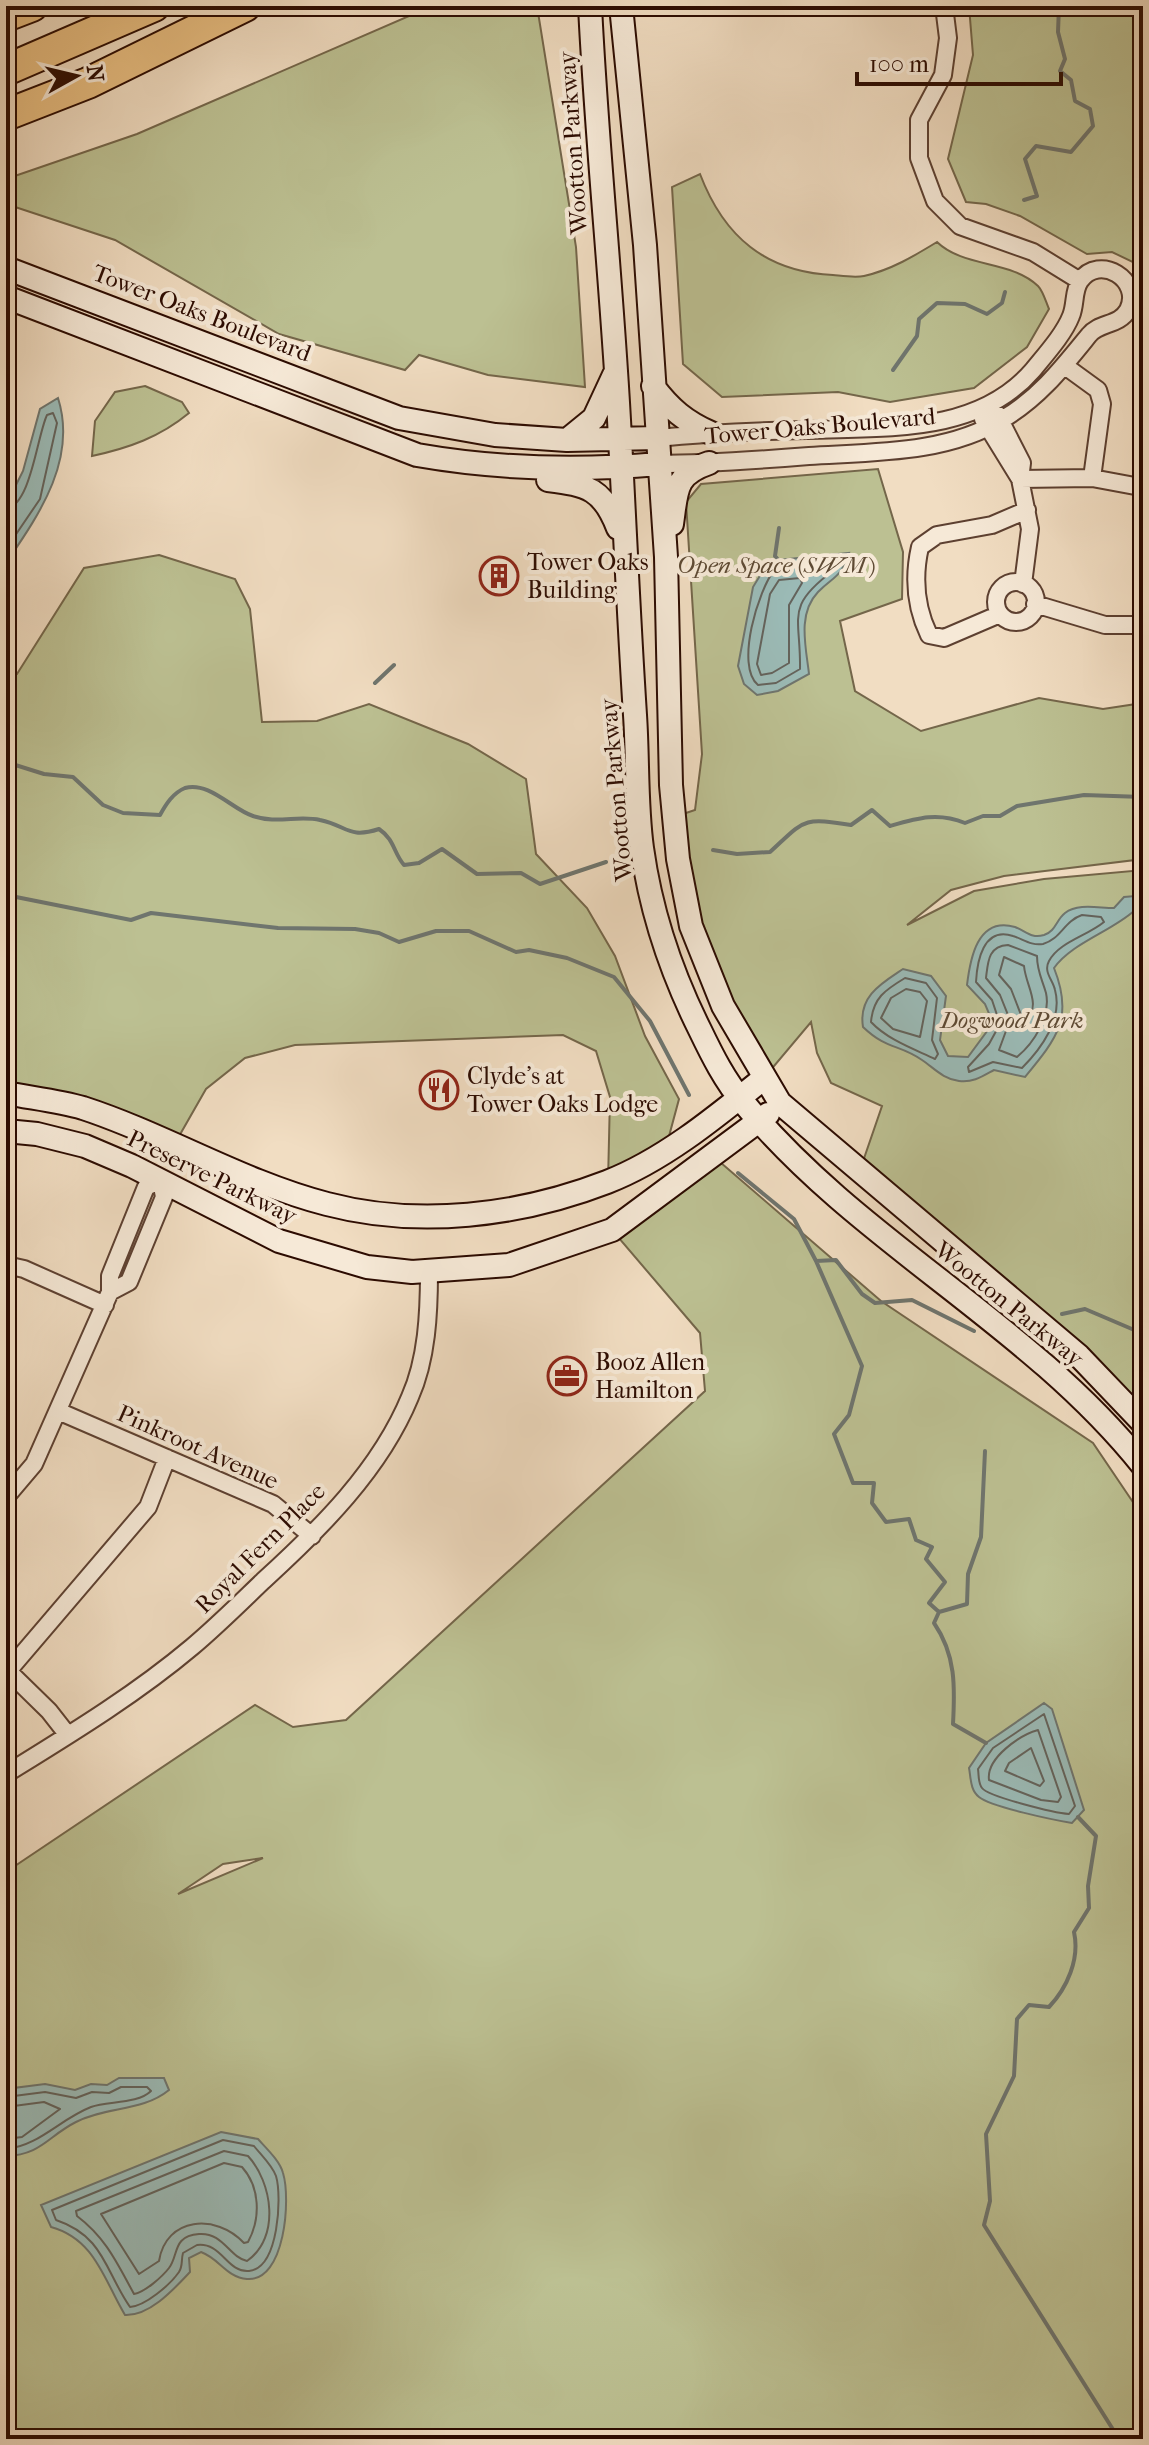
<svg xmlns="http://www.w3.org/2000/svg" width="1149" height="2445" font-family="'IM FELL French Canon',serif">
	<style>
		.green { fill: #bcc092; stroke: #74664a; stroke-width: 2; fill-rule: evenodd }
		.water { fill: #9bbbb7; stroke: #6f756e; stroke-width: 2 }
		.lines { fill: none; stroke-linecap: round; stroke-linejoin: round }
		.shore { stroke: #64635c; stroke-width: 2 }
		.stream { stroke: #6f756e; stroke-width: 4 }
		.street-casing { stroke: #5d4031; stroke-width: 20 }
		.secondary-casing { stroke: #2c0b01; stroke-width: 26 }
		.highway-casing { stroke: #2c0b01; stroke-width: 34 }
		.street { stroke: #f6e9d7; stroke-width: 16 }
		.secondary { stroke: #f6e9d7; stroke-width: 22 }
		.highway { stroke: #e8be81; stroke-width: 30 }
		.labels { text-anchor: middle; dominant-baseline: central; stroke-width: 8; stroke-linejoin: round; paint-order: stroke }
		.street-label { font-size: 24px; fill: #2c0b01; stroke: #f6e9d7 }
		.poi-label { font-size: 24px; fill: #2c0b01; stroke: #f6e9d7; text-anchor: start }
		.park-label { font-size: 24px; font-style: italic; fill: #5e4a34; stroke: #f6e9d7 }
	</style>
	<rect width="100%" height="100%" fill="#f1ddc2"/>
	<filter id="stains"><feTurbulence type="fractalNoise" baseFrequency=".0025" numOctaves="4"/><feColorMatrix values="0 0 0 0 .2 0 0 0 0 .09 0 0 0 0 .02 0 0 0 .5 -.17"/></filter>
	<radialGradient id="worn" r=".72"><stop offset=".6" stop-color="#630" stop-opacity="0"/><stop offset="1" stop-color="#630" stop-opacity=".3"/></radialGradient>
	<path class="green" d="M432,6H537L576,247L585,387L488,375L419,355L405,370L279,334L115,240L6,204V179L137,134Z
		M969,6H1137L1133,69L1143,107L1137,226L1143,228V267L1112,252L1087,254L1020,216L986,204L966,202L948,159L973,55Z
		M700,174C724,237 766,272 833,275C843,276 855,278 864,276C891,270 914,256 937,242C964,268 1011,260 1038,286C1043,291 1046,302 1049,309L1027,347L974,388L890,402L838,392L722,397L683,364L672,187Z
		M145,386L182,402L189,413C160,437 129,448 92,456L95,421L115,392Z
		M878,469L903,552L902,599L840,621L855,691L921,731L1039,698L1103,709L1143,703V859L1004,876L951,890L907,925L974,891L1044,879L1143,870V1423L859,1173L882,1106L831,1083L817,1053L811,1022L764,1078L723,1006L674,817L695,810L702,754L686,502L701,484Z
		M159,555L235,579L250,609L262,722L317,721L369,704L468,744L526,779L536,854L587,908L615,956L645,1036L679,1099L665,1151L608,1182L610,1097L596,1051L563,1035L295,1045L245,1058L206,1089L174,1145L6,1093V673L17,674L84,568Z
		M713,1156L881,1301L1093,1443L1143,1517V2439H6V1872L255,1705L293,1727L346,1720L705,1391L700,1333L612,1230ZM263,1858L178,1894L223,1864Z"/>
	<path class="water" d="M58,398C77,458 41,512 8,560L6,570V505L23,471L40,409Z
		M849,553C840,579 835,575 818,592C797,614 806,647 809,674L778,691L757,695L744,684L738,666L753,587L769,561Z
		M1135,896L1134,911C1110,932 1072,943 1054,968C1074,1018 1057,1038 1025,1077L994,1070C983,1076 973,1083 959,1081C943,1079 934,1068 922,1060C899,1044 887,1050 863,1027C858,996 882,983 903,969L931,976L946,996L940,1040L948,1056L968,1057L993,1023L985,1004L967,985C970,960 977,916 1015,927C1026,931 1031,939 1044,935C1056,931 1056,920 1065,913C1078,903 1098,908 1114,908L1124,897Z
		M1044,1703L1052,1709L1084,1810L1072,1823C1054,1820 991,1807 979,1797C970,1790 971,1778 969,1768L986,1743Z
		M119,2078H164L169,2090C142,2112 107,2106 76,2122C48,2136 41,2155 6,2156V2089L45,2084L75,2090L91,2084L107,2085Z
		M221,2132L258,2139C266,2148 280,2161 283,2173C291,2199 285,2282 247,2279C226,2277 220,2259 201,2252L189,2258L190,2272C174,2289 150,2316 125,2315C104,2280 95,2239 51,2227L41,2205Z"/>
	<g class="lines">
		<path class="shore" d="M6,509C31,505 37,436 47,415L53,413L57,423L40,499L6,549
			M834,564V570C784,607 801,616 800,669L776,683L758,685C735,666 758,590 775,569Z
			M800,578L802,583L789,605V663L772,673L761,675L757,664L770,594L779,580Z
			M1082,915L1101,917L1104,922C1087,936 1059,942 1049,961C1043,972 1053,980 1055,990C1063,1019 1041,1049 1022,1068L993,1062L969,1072L968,1067L989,1044L1000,1024L992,1000L976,982C977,962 983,926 1013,936C1023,939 1031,946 1043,944C1061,939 1064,921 1082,915Z
			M1008,945L1037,956C1037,971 1042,979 1046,993C1051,1016 1034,1043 1017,1057L999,1050L1010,1020L1000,995L986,978C988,962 988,946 1008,945Z
			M1004,957L1024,966C1026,987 1041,1002 1027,1022L1023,1020L1011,989L999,975Z
			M905,978L926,983L937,998L932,1040L938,1054L935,1059C914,1049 888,1040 871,1022C873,998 885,990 905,978Z
			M906,989L920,992L927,1001L920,1037L893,1029L881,1018L891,998Z
			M1044,1714L1075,1806L1069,1814C1055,1813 989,1797 982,1788C978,1783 979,1776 978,1769L993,1748Z
			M1038,1730L1061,1797L1058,1802L1041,1800L989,1780C986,1758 1020,1735 1038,1730Z
			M1031,1748L1044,1781L1040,1786L1005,1771L1009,1763Z
			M6,2097L45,2092L76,2098L92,2092L109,2093L121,2087H147L151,2091C138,2104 108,2101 91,2107C60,2119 39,2146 6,2149
			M6,2107L44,2102L60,2109L22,2137L6,2139
			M223,2140L254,2146C261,2155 272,2165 276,2176C282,2196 279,2268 249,2271C227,2273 222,2242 197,2245L183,2253C181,2260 183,2266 179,2272C170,2285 145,2306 130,2307C105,2271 104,2236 56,2220L52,2210Z
			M224,2151L248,2156C272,2182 281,2237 247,2261C229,2257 223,2232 199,2234C172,2236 179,2255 169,2268C162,2277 145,2292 134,2294C117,2263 106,2238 77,2216L76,2211Z
			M224,2163L242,2167C260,2187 261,2218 248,2242L244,2243C216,2213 166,2217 159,2261L139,2274L101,2214Z"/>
		<path class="stream" d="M1024,200L1037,196L1025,159L1036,146L1071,152L1093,126L1090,109L1075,101L1071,80L1060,71L1065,59L1058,32L1059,6
			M893,370L917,336L919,319L937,303L965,304L987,314L1002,303L1005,292
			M779,528L775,556L779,561
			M375,683L394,665
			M6,762L44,774L73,777L103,805L123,813L160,815C166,804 173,793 185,788C209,781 233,810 253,816C276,824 299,815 320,820C348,826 348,839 379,829C395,840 393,852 404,865L419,863L442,849L477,874L521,873L540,884L606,862
			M713,850L737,854L770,852C805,820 801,817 851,825L872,810L890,826C918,818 938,812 965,823L983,816H1000L1017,806L1084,795L1143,797
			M6,895L131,920L151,913L278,928L355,929L379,933L399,942L436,931H469L516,952L529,950L567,958L614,977L650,1021L689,1095
			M738,1173L794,1219L816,1261L836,1260L862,1294L875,1303L912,1300L974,1331
			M816,1261L862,1366L849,1415L834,1434L853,1483H874L872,1503L886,1522L909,1519L916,1540L932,1547L926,1559L945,1582L929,1603L939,1612
			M1062,1314L1085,1309L1139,1332L1143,1337
			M985,1451L981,1537L968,1574L967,1604L939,1612L934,1623C956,1655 955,1687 953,1724L986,1743
			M1078,1817L1096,1836L1088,1886L1089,1908L1074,1932C1080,1959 1067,1988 1049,2007L1029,2005L1017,2019L1014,2076L986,2134L990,2201L984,2225L1119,2439"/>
		<g class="street-casing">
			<path id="street" d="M944,6L948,38L943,75L919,120V158L935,201L960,226L1033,252L1080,281
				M1065,366L1098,390L1102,404L1092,478
				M997,414L1022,463L1020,479L1030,529L1023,584
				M983,419L1020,479
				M657,438C707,433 757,431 807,430C885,427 977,435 1033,370C1046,354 1064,334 1071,316C1076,304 1073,291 1080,281C1099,253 1143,280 1128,310C1119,326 1099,322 1089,335C1063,367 1039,398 1003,419C947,454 873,452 809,456C759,460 709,464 659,464
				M1020,479L1092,478L1135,486
				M996 602a20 20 0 1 1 40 0a20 20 0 1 1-40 0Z
				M1035,604L1105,625H1143
				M1000,614L944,638L929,635C915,606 913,578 920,547L937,535L992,525L1027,510
				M6,1265L24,1269L105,1305
				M58,1411L273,1504L312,1536
				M6,1497L34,1464L110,1292V1276L146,1187L161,1180L164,1197L129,1282L110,1292
				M6,1669L49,1711L67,1734
				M8,1671L148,1507L167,1458
				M6,1774C69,1735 135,1695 192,1647C217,1626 240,1603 263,1581C320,1529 380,1470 410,1397C427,1359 429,1313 429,1272"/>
		</g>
		<g class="secondary-casing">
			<path id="secondary" d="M590,6C597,151 613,295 620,439C625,531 629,623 635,715C638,759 636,805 642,848C651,913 671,972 700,1030C712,1055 725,1081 743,1102C859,1243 1029,1323 1143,1466
				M621,6L645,245L666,557L671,785L678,859L691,926L723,1006L780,1103L1079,1356L1143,1423
				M6,268L399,418L495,435L567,440L657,438
				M6,297L417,455C497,469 577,471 659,464
				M653,386C670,409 686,422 711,433
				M567,440L594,418L614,375
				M548,480C588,485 603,489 618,528
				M672,524C677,490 674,475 709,463
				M6,1093C31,1098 59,1101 83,1108C166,1135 242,1182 327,1204C418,1228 519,1216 607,1182C664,1160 717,1116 764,1078
				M6,1131L37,1134L85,1146L132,1166L279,1241L367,1267L412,1272L509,1265L612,1230L768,1114"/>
		</g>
		<g class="highway-casing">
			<path id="highway" d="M6,16L32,6
				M6,70L154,6
				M6,115L88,83L245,6"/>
		</g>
		<use href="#street" class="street"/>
		<use href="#secondary" class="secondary"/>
		<use href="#highway" class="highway"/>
	</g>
	<defs>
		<g id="building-ring" transform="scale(2)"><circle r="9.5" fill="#f6e9d7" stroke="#8f2418" stroke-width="1.5"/><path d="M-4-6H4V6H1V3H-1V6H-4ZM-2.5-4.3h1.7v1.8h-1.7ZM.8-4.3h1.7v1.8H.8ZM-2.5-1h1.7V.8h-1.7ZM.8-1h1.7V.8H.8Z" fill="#8f2418"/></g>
		<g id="restaurant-ring" transform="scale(2)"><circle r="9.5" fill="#f6e9d7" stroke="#8f2418" stroke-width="1.5"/><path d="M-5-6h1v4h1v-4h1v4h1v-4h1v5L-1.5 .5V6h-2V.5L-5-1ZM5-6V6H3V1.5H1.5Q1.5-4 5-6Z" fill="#8f2418"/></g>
		<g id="office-ring" transform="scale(2)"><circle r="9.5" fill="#f6e9d7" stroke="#8f2418" stroke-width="1.5"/><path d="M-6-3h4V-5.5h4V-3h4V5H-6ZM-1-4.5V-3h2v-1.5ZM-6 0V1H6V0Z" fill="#8f2418"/></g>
	</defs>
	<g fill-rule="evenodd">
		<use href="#building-ring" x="499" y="576"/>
		<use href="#restaurant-ring" x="439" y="1090"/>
		<use href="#office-ring" x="567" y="1376"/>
	</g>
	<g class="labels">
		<g class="street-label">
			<text transform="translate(573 143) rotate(-94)">Wootton Parkway</text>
			<text transform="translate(202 313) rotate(21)">Tower Oaks Boulevard</text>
			<text transform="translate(820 426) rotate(-5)">Tower Oaks Boulevard</text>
			<text transform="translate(616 790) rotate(-95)">Wootton Parkway</text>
			<text transform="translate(212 1177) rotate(26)">Preserve Parkway</text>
			<text transform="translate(1009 1304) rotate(39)">Wootton Parkway</text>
			<text transform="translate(198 1447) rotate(24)">Pinkroot Avenue</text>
			<text transform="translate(260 1548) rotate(-45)">Royal Fern Place</text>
		</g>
		<g class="poi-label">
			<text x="527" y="562">Tower Oaks<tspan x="527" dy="28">Building</tspan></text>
			<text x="467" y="1076">Clyde's at<tspan x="467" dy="28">Tower Oaks Lodge</tspan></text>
			<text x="595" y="1362">Booz Allen<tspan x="595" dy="28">Hamilton</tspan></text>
		</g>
		<g class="park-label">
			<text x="776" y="565">Open Space (SWM)</text>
			<text x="1012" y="1020">Dogwood Park</text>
		</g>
	</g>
	<rect width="1149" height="2445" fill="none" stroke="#f1ddc2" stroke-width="32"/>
	<rect x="8" y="8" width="1133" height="2429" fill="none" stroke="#2c0b01" stroke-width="4"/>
	<rect x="16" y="16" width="1117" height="2413" fill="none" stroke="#2c0b01" stroke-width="2"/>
	<g transform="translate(76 76) rotate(82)" stroke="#f6e9d7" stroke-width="6" paint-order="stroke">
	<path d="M0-6L14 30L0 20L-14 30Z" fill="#2c0b01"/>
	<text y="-12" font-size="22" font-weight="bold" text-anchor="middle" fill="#2c0b01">N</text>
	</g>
	<path d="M857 72v12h204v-12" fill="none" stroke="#2c0b01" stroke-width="4"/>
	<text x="869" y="72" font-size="24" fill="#2c0b01" stroke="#f6e9d7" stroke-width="6" paint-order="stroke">100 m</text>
	<rect width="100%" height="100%" filter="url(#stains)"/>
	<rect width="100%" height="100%" fill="url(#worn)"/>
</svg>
